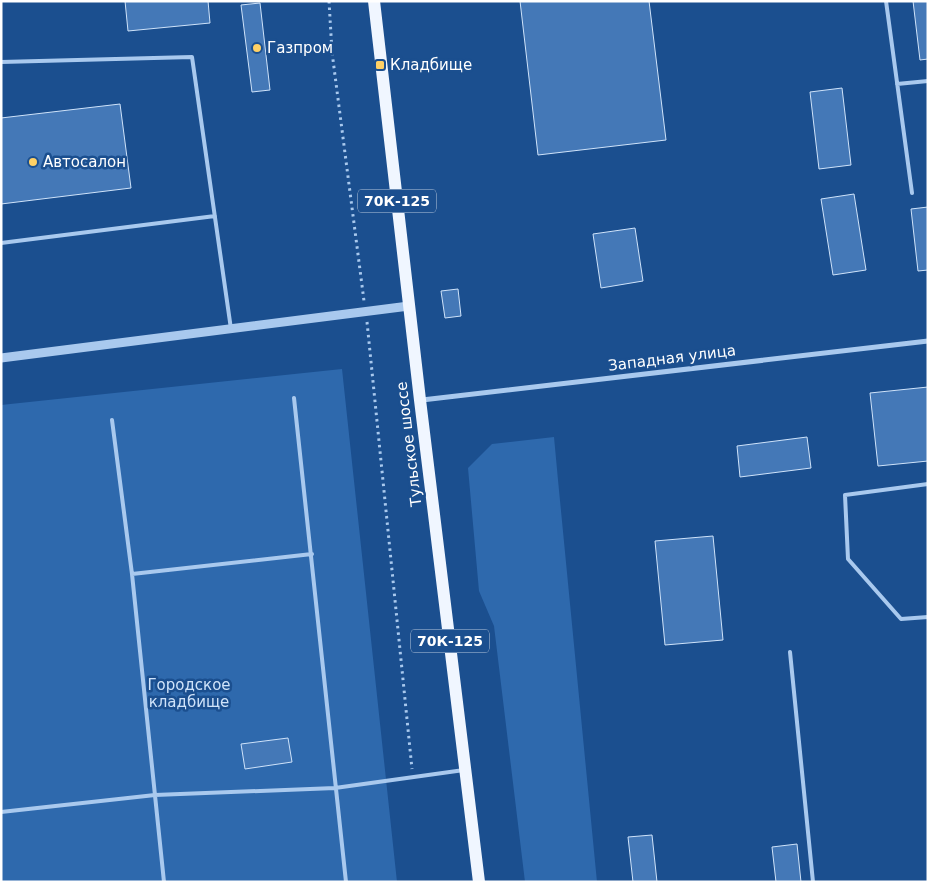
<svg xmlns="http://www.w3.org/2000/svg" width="929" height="883" font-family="'DejaVu Sans',sans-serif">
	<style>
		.green { fill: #2e69ad }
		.building { fill: #4478b7; stroke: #cfe3fa }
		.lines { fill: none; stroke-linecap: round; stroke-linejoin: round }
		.path { stroke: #a9c9ee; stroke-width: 3; stroke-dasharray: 2.5 4; stroke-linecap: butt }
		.service { stroke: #a9c9ee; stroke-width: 4 }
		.minor { stroke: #a9c9ee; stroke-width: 5 }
		.tertiary { stroke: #a9c9ee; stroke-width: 9 }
		.primary { stroke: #f0f6ff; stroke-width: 12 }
		.poi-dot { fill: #ffd166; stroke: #1b4f8f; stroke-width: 2 }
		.labels { text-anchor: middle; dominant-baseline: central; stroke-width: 5; stroke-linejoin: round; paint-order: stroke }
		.shield { fill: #1b4f8f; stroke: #bbcadd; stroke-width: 1 }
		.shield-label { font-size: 14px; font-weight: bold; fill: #fff }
		.poi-label { font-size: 15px; fill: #fff; stroke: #1b4f8f; text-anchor: start }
		.street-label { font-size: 15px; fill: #fff; stroke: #1b4f8f }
		.park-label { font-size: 15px; fill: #cfe3fa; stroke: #1b4f8f }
	</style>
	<rect width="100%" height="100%" fill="#1b4f8f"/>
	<path class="green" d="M342,369L397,882H1V405Z
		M554,437L558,480L597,882H525L494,626L479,591L468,468L492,444Z"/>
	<path class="building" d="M125,1H208L210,23L128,31Z
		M520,1H649L666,140L538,155Z
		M913,1H928V59L920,60Z
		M260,3L270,90L252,92L241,5Z
		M842,88L851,165L819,169L810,92Z
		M120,104L131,188L1,204V118Z
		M854,194L866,270L833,275L821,199Z
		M928,207V270L918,271L911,209Z
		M635,228L643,281L601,288L593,234Z
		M458,289L461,316L445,318L441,291Z
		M928,387V461L878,466L870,393Z
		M807,437L811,468L740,477L737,446Z
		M713,536L723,640L665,645L655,541Z
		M288,738L292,762L245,769L241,744Z
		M652,835L657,882H633L628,837Z
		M797,844L801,882H776L772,847Z"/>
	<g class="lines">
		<path class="path" d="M329,1L332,52L364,301
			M367,322L412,769"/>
		<path class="service" d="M886,1L912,193
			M1,62L192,57L231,329
			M897,84L928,81
			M1,243L215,216
			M294,398L346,882
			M112,420L132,574L164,882
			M928,484L845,495L848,559L901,619L928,617
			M132,574L312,554
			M790,652L813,882
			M1,812L155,795L335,788L464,770"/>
		<path class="minor" d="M422,400L928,341"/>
		<path class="tertiary" d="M1,358L409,306"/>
		<path class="primary" d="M374,1L420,400L479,882"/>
	</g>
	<g class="poi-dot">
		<circle cx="257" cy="48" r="5"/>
		<rect x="375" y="60" width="10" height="10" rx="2.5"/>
		<circle cx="33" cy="162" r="5"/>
	</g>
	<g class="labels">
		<g class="shield">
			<rect x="358" y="189.5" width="78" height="23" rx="4"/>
			<rect x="411" y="629.5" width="78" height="23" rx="4"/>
		</g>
		<g class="shield-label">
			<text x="397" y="201">70К-125</text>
			<text x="450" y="641">70К-125</text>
		</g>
		<g class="poi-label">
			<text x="267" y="48">Газпром</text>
			<text x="390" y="65">Кладбище</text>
			<text x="43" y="162">Автосалон</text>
		</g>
		<g class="street-label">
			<text transform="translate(672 358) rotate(-7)">Западная улица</text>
			<text transform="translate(409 444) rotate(-97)">Тульское шоссе</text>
		</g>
		<g class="park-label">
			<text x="189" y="685">Городское<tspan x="189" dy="17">кладбище</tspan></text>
		</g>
	</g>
	<rect width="929" height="883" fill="none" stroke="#ffffff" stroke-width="5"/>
</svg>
